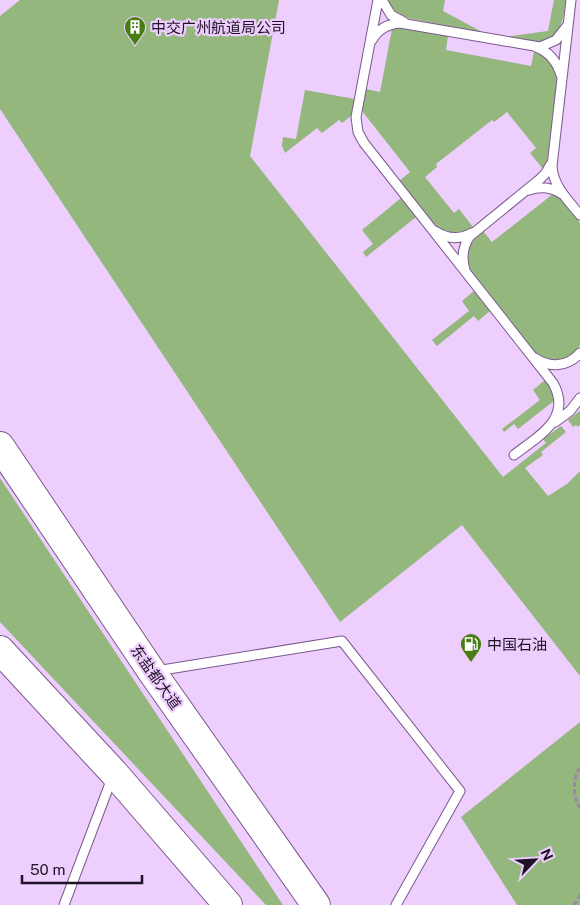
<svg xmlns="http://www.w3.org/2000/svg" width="580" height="905" font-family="'Public Sans','Noto Sans SC',sans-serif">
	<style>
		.green { fill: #93b77d }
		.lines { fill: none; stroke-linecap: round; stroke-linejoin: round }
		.lane-casing { stroke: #7b598d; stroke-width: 11 }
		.highway-casing { stroke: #7b598d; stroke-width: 30 }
		.path { stroke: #9d85aa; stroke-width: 3; stroke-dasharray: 5 2.5; stroke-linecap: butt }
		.lane { stroke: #fff; stroke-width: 9 }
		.highway { stroke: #fff; stroke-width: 28 }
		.labels { text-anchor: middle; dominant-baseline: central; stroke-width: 4.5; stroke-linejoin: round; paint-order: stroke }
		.poi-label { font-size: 15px; fill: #1f1126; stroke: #edcefd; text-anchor: start }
		.street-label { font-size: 15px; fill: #1f1126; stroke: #edcefd }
	</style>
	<rect width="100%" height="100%" fill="#edcefd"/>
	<path class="green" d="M20,0H279L250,156L503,477L546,443L543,439L561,426L566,432L541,452L543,455L525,468L548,496L567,484L580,471V676L462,525L340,622L0,109V16Z
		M387,0H445L443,11L484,33L407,18L396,12Z
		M554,0H566C560,48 546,44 505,37L548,31Z
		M405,27L448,35L446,50L531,66L534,52C549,57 555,66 557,81L547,162L543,169L530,153L536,148L507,112L494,122L492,120L436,164L437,167L425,177L454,213L459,209L473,227C449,243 436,226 421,209C414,199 407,190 399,181L410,172L362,111L366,89L380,92L392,29Z
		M305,90L355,99L352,115L342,123L339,120L322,133L317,128L285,153L282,146L283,137L296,139Z
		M553,194L562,200L580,223V345C569,362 551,364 535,352L473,274C463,258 469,242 483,231L492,242Z
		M401,198L416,217L366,257L363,252L373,244L362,230Z
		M474,291L490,311L478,321L474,316L437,346L432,340L469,311L462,301Z
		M545,380L551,389L555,400L518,429L514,424L504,432L502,429L540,400L533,390Z
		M580,411V425L578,427L576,425L573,427L568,420Z
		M0,478L283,905H266L0,622Z
		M580,722V905H517L461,817Z"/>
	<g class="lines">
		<g class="lane-casing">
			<path id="lane" d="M378,0L356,117L358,132L364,143L553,383C573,419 538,436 514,455
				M382,0L391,15L404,22
				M571,0L552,166C553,186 568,200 580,215
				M372,40C378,29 388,24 400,23L540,47L556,40L567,26
				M536,47C550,52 557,62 561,75
				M529,190C541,186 551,187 562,194
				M435,231C447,239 459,240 472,233
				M465,270C461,257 463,246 470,236L540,179L545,174L551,164
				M535,358C549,368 568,367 580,353
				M555,422L570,411L580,398
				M156,671L342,641L460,791L396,905
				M64,905L112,778"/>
		</g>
		<g class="highway-casing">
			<path id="highway" d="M0,446L152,672L316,905
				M0,650L114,773L228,905"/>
		</g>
		<path class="path" d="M580,768C572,778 573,798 580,808
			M574,905L580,895"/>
		<use href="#lane" class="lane"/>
		<use href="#highway" class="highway"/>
	</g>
	<defs>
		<g id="building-pin" transform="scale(1.125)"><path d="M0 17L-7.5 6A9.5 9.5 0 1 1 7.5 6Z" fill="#477d12" stroke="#edcefd"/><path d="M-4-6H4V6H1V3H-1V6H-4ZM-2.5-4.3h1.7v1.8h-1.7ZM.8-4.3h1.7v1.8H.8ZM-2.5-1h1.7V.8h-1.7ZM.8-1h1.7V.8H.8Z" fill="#fff"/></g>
		<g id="fuel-pin" transform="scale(1.125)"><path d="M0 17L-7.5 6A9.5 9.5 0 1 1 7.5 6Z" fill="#477d12" stroke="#edcefd"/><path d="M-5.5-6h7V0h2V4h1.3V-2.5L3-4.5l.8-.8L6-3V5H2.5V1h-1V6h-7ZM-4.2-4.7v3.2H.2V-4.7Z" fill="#fff"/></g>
	</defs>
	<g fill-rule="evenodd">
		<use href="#building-pin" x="135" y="27"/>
		<use href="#fuel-pin" x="471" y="644"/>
	</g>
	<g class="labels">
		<g class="poi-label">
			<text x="151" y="27">中交广州航道局公司</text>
			<text x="487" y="644">中国石油</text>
		</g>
		<g class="street-label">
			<text transform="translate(156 677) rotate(55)">东盐都大道</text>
		</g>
	</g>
	<g transform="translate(535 860) rotate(65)" stroke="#edcefd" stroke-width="4" paint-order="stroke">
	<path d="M0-4L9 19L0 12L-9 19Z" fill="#1f1126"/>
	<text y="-8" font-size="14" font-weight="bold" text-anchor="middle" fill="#1f1126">N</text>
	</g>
	<path d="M22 875v8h120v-8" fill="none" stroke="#1f1126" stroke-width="2.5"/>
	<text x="30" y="875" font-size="15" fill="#1f1126" stroke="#edcefd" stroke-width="4" paint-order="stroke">50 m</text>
</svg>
